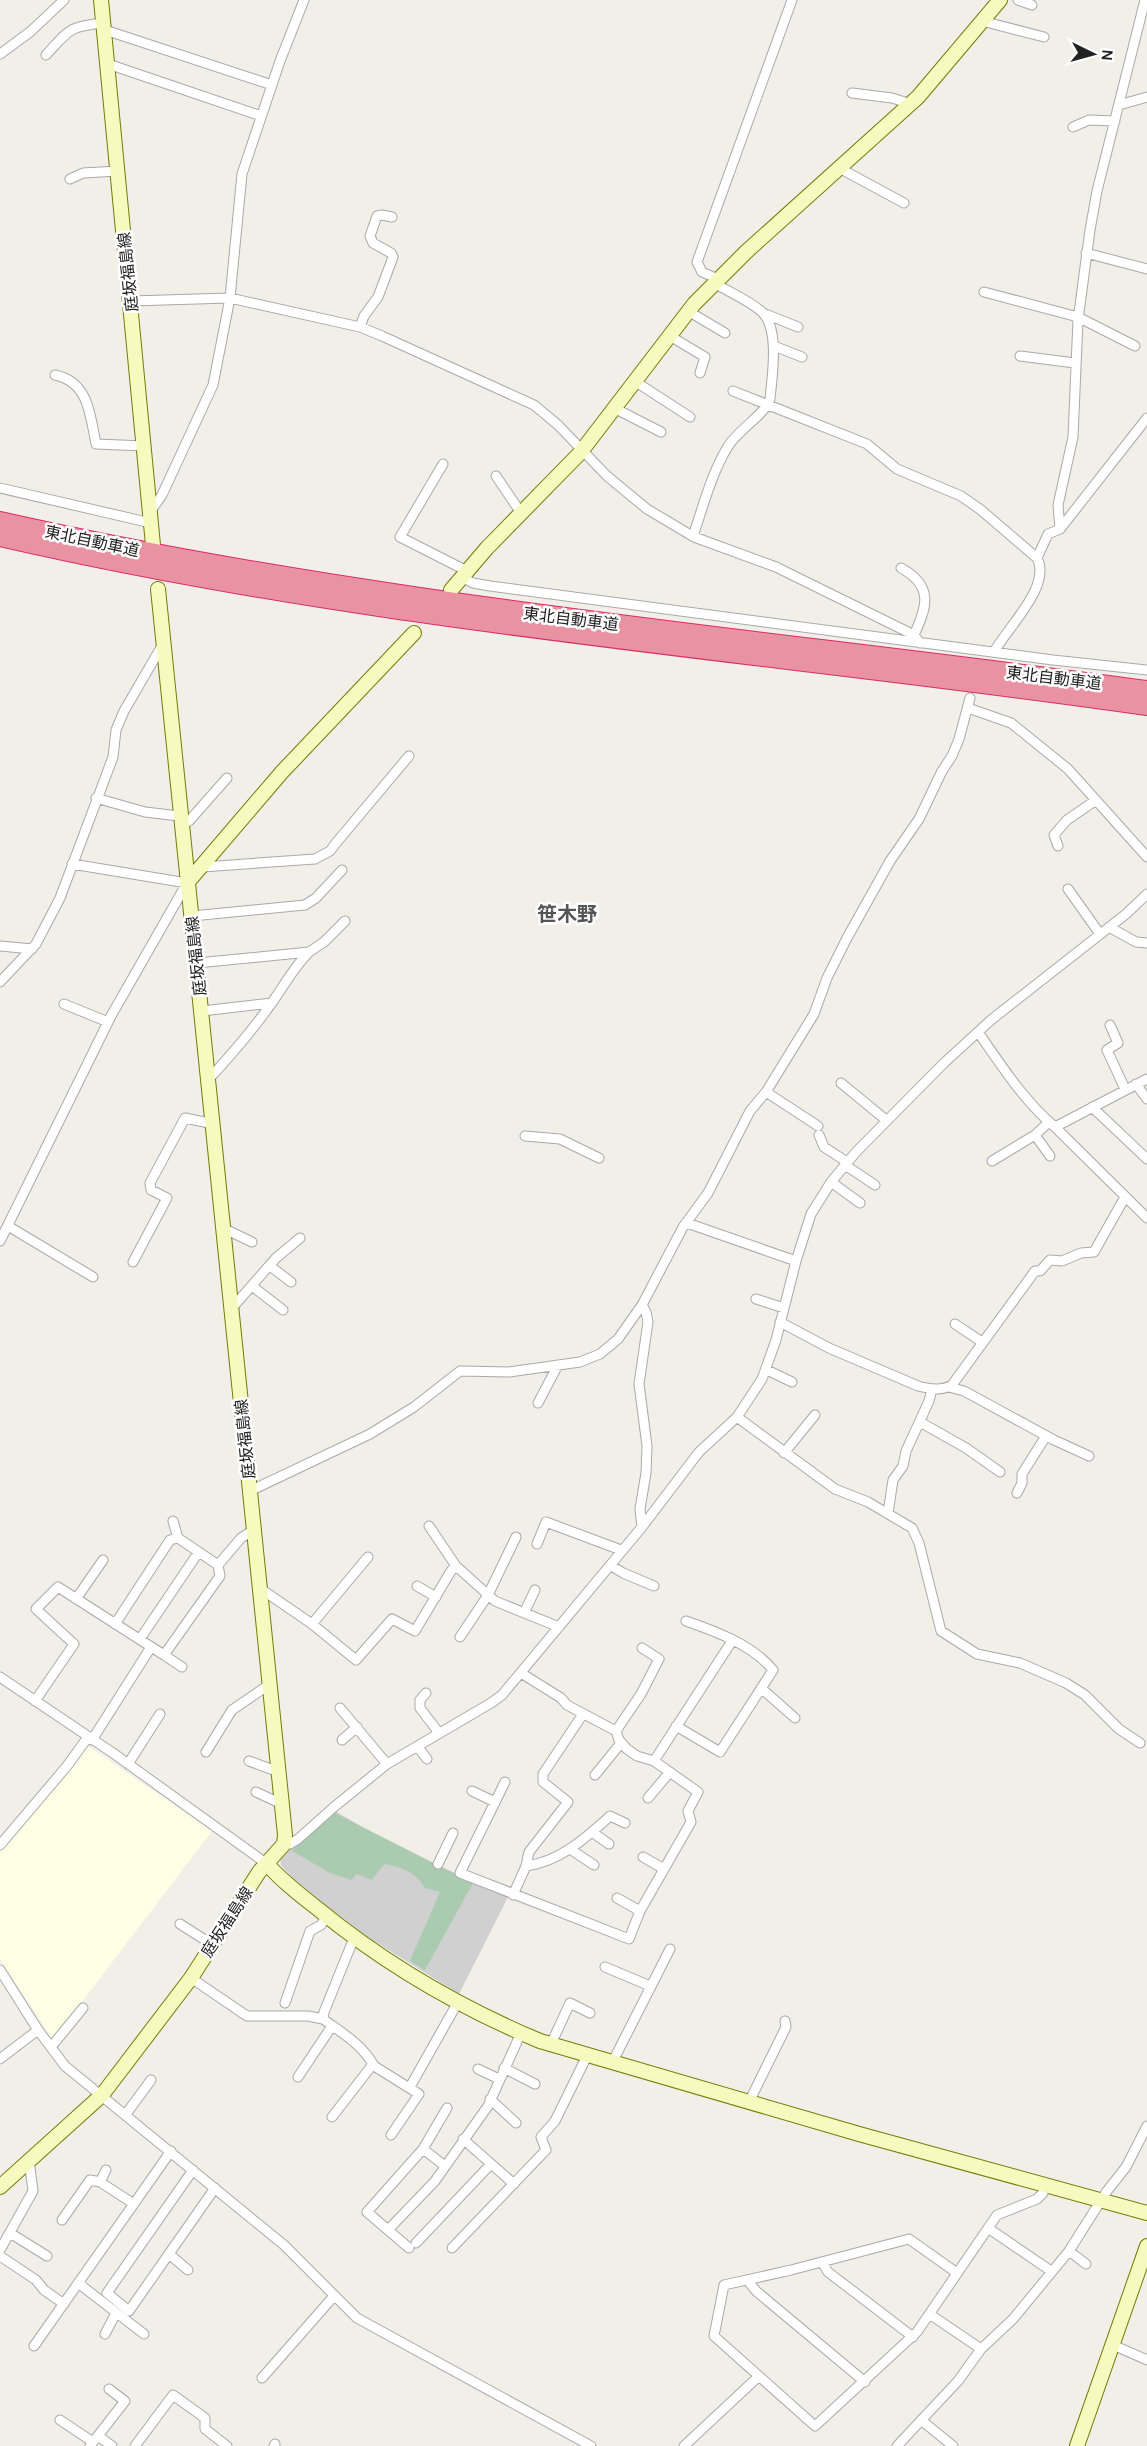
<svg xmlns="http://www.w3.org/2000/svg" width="1147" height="2446" font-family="Karla,'Noto Sans JP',sans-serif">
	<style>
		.education { fill: #ffffe5 }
		.religious { fill: #d0d0d0 }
		.cemetery { fill: #aacbaf }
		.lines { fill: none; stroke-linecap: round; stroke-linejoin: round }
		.street-casing { stroke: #a9a9a9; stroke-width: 11 }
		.secondary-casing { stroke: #707d05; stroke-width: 16 }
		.highway-casing { stroke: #dc2a67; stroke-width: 20 }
		.street { stroke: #fff; stroke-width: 9 }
		.secondary { stroke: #f7fabf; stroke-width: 14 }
		.highway { stroke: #e892a2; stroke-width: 18 }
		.labels { text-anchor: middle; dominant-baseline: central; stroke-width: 5; stroke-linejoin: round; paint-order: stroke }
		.street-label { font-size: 16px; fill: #222; stroke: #fff }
		.quarter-label { font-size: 20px; font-weight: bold; fill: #555; stroke: #fff }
	</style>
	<rect width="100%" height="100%" fill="#f2efe9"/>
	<path class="education" d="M88,1746L212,1831L53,2040L0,1959V1850Z"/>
	<path class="religious" d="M335,1811L393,1845L508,1897L459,1994L366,1936L298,1884L281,1865L280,1858Z"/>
	<path class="cemetery" d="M335,1813L473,1883L425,1970L410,1961L440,1892L425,1888C417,1873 400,1866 384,1864L372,1880L356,1874L352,1880L332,1874L292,1851Z"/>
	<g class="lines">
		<g class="street-casing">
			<path id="street" d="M1018,0L1032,5
				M982,21L1044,37
				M105,30L272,85
				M0,54L30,32L64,0
				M46,55C69,30 69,26 104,23
				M108,64L261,116
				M852,93L892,98L911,104
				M1119,105L1147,97
				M1073,127L1089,120L1115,121
				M841,169L904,203
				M70,179L83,173L118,171
				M1086,253L1147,269
				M718,279L702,272L697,262L792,0
				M984,292L1078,317L1135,346
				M131,301L230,298L360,327L382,336L534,405L558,425L607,476L647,509L694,537L776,567L914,635L920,643
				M688,311L725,333
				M763,313L798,327
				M360,327L364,316L378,297L393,257L391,253L373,243L370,236L377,216L382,215L392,217
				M670,336L705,357L700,373
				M774,346L802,357
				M1020,356L1075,363
				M55,375C89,382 90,415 96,444L145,446
				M636,382L690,417
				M733,391L867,444L897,469L961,496L981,510L1037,558C1052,586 1007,628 994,652
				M616,409L661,432
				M443,464L400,537L467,571
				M496,476L521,513
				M0,488L151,523
				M150,512L162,495L213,385L230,298L242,174L280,61L304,0
				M1060,529L1147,418
				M693,536C703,507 711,475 727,448C737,430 765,415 770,399C772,377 780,329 762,312C749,300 729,292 714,283
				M1037,558L1048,534L1060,529L1058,505L1073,437L1078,320L1090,230L1097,191L1145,0
				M901,568C934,586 927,607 914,635
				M461,577L473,583L490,586L1053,660L1147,670
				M968,708L1011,723L1068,769L1147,857
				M96,798L145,812L179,816
				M180,826L189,821L227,778
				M1058,846L1054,835L1067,820L1096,800
				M203,867L315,859L330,851L336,843L409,756
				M1068,889L1100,934
				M192,916L305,905L316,898L342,870
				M1109,927L1136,942L1147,943
				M0,946L32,949
				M197,963L309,952L324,942L345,921
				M0,982L36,944L60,898L113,757L116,730L124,711L163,644
				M64,1004L108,1022
				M202,1011L272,1003
				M1110,1025L1118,1043L1107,1050L1125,1089
				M978,1032C1001,1065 1024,1101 1055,1127L1147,1079
				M209,1079C231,1055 252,1031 271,1004C284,986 293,968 309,952
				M841,1083L886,1120
				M1136,1084L1147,1099
				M766,1092L818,1126
				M1092,1107L1147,1159
				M1055,1127L1147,1218
				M819,1135L824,1147L847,1162
				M1035,1135L1050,1156
				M525,1136L560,1139L599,1158
				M992,1161L1035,1135L1049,1122
				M845,1165L875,1185
				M831,1182L860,1203
				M687,1223L796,1261
				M8,1226L93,1277
				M224,1231H229L252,1242
				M0,1241L111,1016L187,883L72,864
				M133,1262L167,1198L151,1190L150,1183L185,1118L214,1124
				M270,1266L291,1282
				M252,1286L283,1310
				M756,1299L784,1308
				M642,1305L646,1312L648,1322L639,1384L647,1446L646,1473L640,1509L642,1527
				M232,1308L276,1258L300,1238
				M780,1322L829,1348L918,1386C930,1389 942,1391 952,1385L1035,1271H1040L1050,1260L1062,1261L1081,1253L1094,1252L1125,1197
				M955,1324L982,1342
				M767,1370L792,1382
				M949,1387L964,1391L1054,1440L1089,1456
				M538,1403L558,1365
				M737,1417L835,1489L868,1502L912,1528L919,1543L941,1631L977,1654L1020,1663L1066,1683L1085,1695L1119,1729L1140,1743
				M920,1422L966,1448L1000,1472
				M784,1453L815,1415
				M250,1491L370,1434L414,1407L460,1371L509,1372L580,1362L600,1354L618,1339L642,1305L683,1227L708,1193L750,1111L766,1092L814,1014L827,978L847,938L890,861L919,819L942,771L952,756L959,739L970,698
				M1017,1493L1022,1483V1474L1046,1436
				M888,1513L893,1480L903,1466L906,1451L929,1401L932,1389
				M173,1521L178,1538
				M429,1526L456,1566L495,1601L559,1627
				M537,1544L546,1522L621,1550
				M610,1565L623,1573L654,1586
				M417,1586L436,1597
				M261,1589L312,1624L356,1660L392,1619L415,1631L451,1571L456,1566
				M76,1599L103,1560
				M524,1613L535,1590
				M115,1624L170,1540L178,1538L218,1565
				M312,1624L368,1557
				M460,1637L488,1595L516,1537
				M140,1639L198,1553
				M164,1655L182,1667
				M0,1677L113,1753L267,1864
				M761,1688L795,1718
				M426,1693L420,1700V1708L439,1733
				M35,1701L74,1644L36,1609L58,1587L164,1655L220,1576L218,1565L241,1538L255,1529
				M340,1708L387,1764
				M676,1726L720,1752L773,1670C753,1645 715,1631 686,1621
				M616,1731L641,1694L659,1659L642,1648
				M92,1740L151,1647
				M342,1740L357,1727
				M417,1746L427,1759
				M206,1752L232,1710L270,1684
				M249,1761L279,1772
				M654,1761L732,1641
				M128,1764L160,1714
				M595,1775L621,1743
				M505,1782L460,1873L629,1939L640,1911L691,1822L688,1811L698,1792L654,1761L637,1756L627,1749L619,1740L616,1731L567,1705L561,1698L521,1673
				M472,1791L495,1802
				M256,1792L282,1804
				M648,1798L670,1772
				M592,1832L609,1844
				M284,1844H290L298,1839L334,1807L387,1764L491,1703L502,1695L642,1527L699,1452L737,1417L762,1379L776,1340L796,1261L811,1214L831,1182L856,1152L944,1063L991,1020L1126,914L1147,894
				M0,1845L67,1766L88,1737
				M570,1849L594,1865
				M643,1857L664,1869
				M438,1864L453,1833
				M526,1866L529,1852L568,1802L543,1782V1774L583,1714
				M513,1895L526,1866C559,1862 586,1838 610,1816L625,1823
				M617,1898L640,1911
				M180,1924L213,1945
				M354,1938L324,2012L323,2019C342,2033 363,2045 374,2066L419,2094L391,2135
				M605,1967L650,1986
				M0,1970L38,2030L65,2066L284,2245L357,2318L591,2446
				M191,1978L247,2016H308L323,2019
				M285,2003L310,1931L321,1925L327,1916
				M551,2044L570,2003L590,2013
				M51,2047L83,2008
				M0,2059L38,2030
				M612,2063L670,1949
				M504,2068L535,2084
				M478,2069L499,2079
				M298,2077L332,2026
				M410,2087L458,2002
				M490,2099L516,2123
				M749,2102L786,2027L785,2021
				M126,2114L151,2080
				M332,2117L373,2064
				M463,2139L514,2184
				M423,2149L445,2166
				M193,2170L107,2293L129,2311L215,2188
				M100,2182L106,2170
				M62,2220L90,2180L100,2182L134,2204
				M988,2228L1051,2271
				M388,2230L435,2181L488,2106L521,2033
				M10,2233L47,2256
				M416,2243L491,2164
				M409,2248L367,2212L423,2149L447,2108
				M452,2248L546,2150L541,2137L555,2121L587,2056
				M0,2250L33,2191L29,2160
				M1069,2251L1086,2264
				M169,2254L188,2270
				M0,2256L36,2280L44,2290L64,2304
				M822,2262L828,2272L913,2337
				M957,2273L909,2239L791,2270L724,2285L714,2336L815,2426L917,2332L997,2215L1037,2199L1043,2193L1045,2184
				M747,2280L756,2291L865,2382
				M78,2283L144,2334
				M931,2315L981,2349
				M105,2334L116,2313
				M1113,2345L1147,2360
				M34,2346L171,2151
				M262,2378L334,2296
				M60,2420L93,2442
				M921,2420L953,2446
				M98,2436L112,2446
				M90,2446L125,2401L109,2389
				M135,2446L173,2395L205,2418V2429L227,2446
				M274,2446L275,2444
				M684,2446L759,2376
				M897,2446L958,2381L981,2349L1013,2319L1069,2251L1107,2191L1126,2167L1147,2126"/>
		</g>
		<g class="secondary-casing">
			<path id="secondary" d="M101,0L153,545
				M451,590L487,548L580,453L694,304L746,252L918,97L1000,0
				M187,883L282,772L414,633
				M267,1864C282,1881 300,1895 318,1909C385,1964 461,2008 540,2041L859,2134L1147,2213
				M0,2187L102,2095L191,1978L259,1872L284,1844L285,1835L158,589
				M1077,2446L1147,2246"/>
		</g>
		<g class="highway-casing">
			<path id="highway" d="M0,521C378,606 764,638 1147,690
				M0,537C378,624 764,651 1147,706"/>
		</g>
		<use href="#street" class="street"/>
		<use href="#secondary" class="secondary"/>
		<use href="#highway" class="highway"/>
	</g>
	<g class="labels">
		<g class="street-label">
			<text transform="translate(128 272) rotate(-96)">庭坂福島線</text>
			<text transform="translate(92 541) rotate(12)">東北自動車道</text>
			<text transform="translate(571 619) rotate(7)">東北自動車道</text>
			<text transform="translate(1054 678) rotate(7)">東北自動車道</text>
			<text transform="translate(196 956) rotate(-96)">庭坂福島線</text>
			<text transform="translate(245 1439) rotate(-96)">庭坂福島線</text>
			<text transform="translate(227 1922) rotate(-57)">庭坂福島線</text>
		</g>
		<g class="quarter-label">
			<text x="567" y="914">笹木野</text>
		</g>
	</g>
	<g transform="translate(1093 54) rotate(95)" stroke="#ffffff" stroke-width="4.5" paint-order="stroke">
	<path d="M0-4.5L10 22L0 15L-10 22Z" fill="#222222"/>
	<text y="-9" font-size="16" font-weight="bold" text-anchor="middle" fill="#222222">N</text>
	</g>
</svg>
